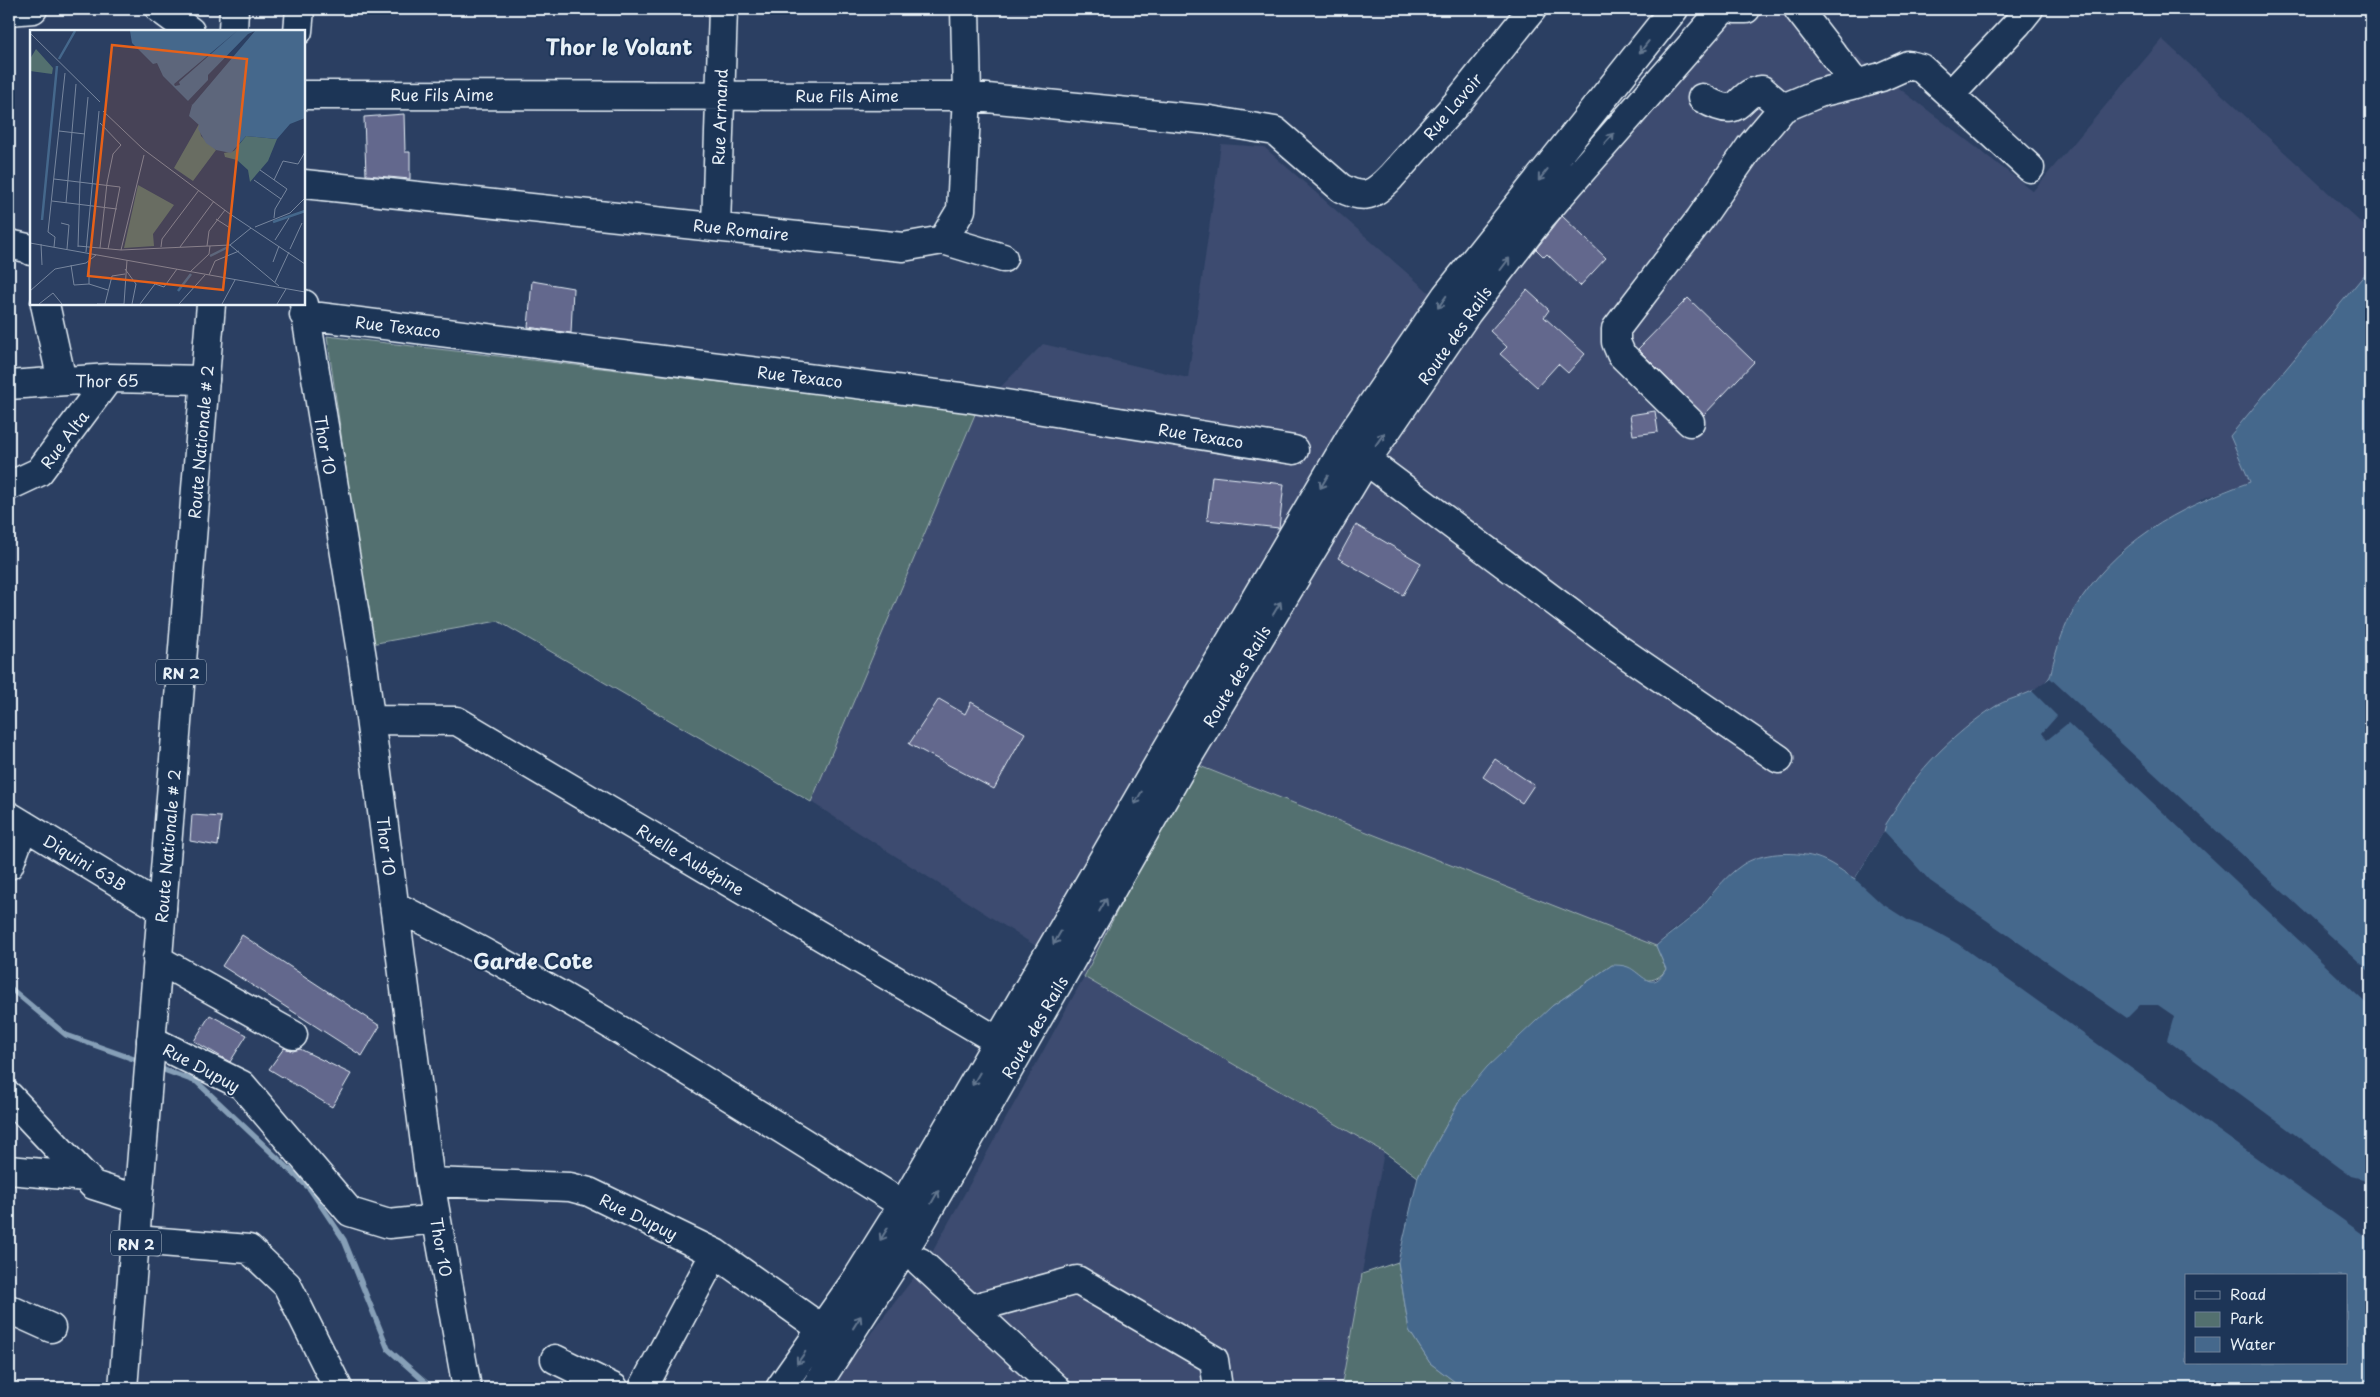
<svg xmlns="http://www.w3.org/2000/svg" width="2380" height="1397" font-family="'Playpen Sans',sans-serif">
	<style>
		.built { fill: #3c4b6f }
		.green { fill: #53706f; stroke: #9eb0b4 }
		.water { fill: #45688c; stroke: #869fb7; fill-rule: evenodd }
		.pier { fill: #2b3f62 }
		.lines { fill: none; stroke-linecap: round; stroke-linejoin: round }
		.stream { stroke: #869fb7; stroke-width: 5.5 }
		.building { fill: #63678d; stroke: #e8f1f8 }
		.minor-casing { stroke: #e8f1f8; stroke-width: 31 }
		.major-casing { stroke: #e8f1f8; stroke-width: 31 }
		.minor { stroke: #1d3557; stroke-width: 28 }
		.major { stroke: #1d3557; stroke-width: 28 }
		.oneway { stroke: #64778f }
		.labels { text-anchor: middle; dominant-baseline: central; stroke-width: 4; stroke-linejoin: round; paint-order: stroke }
		.shield { fill: #1d3557; stroke: #abb9c8; stroke-width: 1 }
		.shield-label { font-size: 15px; font-weight: bold; fill: #e8f1f8 }
		.street-label { font-size: 16px; fill: #e8f1f8; stroke: #1d3557 }
		.district-label { font-size: 21px; font-weight: bold; fill: #e8f1f8; stroke: #1d3557 }
		.inset-river { fill: none; stroke: #45688c; stroke-width: 2.5 }
		.inset-road { fill: none; stroke: #77869e; stroke-width: 1 }
		.view { fill: #e86118; fill-opacity: 0.15; stroke: #e86118; stroke-width: 2.5 }
		.inset-edge { fill: none; stroke: #e8f1f8; stroke-width: 2.5 }
	</style>
	<rect width="100%" height="100%" fill="#2b3f62"/>
	<filter id="ink" filterUnits="userSpaceOnUse"><feTurbulence type="fractalNoise" baseFrequency=".02" numOctaves="2"/><feDisplacementMap in="SourceGraphic" scale="10" xChannelSelector="R" yChannelSelector="G"/><feConvolveMatrix kernelMatrix="1 2 1 2 8 2 1 2 1" color-interpolation-filters="sRGB"/></filter>
	<g filter="url(#ink)">
		<path class="built" d="M1720,9H1796L2033,191L2162,39L2371,232V267L2230,436L2250,482L2204,498L2120,552L2072,612L2054,659L2050,678L2032,691L1997,706L1959,733L1918,775L1886,824L1884,831L1855,879L1843,870L1714,890L1696,913L1672,931L1656,946L1192,763L1084,977L1384,1152L1341,1388H833L851,1359L929,1258L1084,977L811,802L976,412L1043,344L1188,378L1221,144L1264,147L1465,324Z"/>
		<path class="green" d="M327,336L976,412L811,802L498,621L371,644Z
			M1192,763L1656,946L1666,969C1661,977 1654,981 1645,980L1637,973L1612,965L1552,1006L1461,1098L1418,1177L1384,1152L1084,977Z
			M1398,1262L1409,1330L1430,1363L1463,1388H1341L1362,1274Z"/>
		<path class="water" d="M2371,267V1388H1463L1430,1363L1409,1330L1398,1262L1418,1177L1461,1098L1487,1067L1552,1006L1612,965C1617,965 1623,965 1628,967C1641,972 1652,995 1666,969L1656,946C1669,934 1686,923 1697,912C1711,896 1723,878 1742,865C1762,852 1792,851 1815,857C1830,861 1843,872 1855,879L1884,832L1886,824C1896,809 1906,792 1917,777C1935,753 1970,722 1996,706C2012,696 2036,695 2049,678C2052,674 2052,666 2054,660C2058,645 2065,625 2073,611C2116,541 2175,509 2250,482L2230,436ZM2186,1276H2346V1363H2186Z"/>
		<path class="pier" d="M2050,678L2371,973V1008L2068,723L2047,740L2042,733L2057,716L2032,691Z
			M1884,831L1930,881L2127,1018L2140,1005H2158L2174,1016L2167,1040L2351,1176L2371,1181V1240L1958,944L1931,929L1909,921L1881,903L1855,879Z"/>
		<g class="lines">
			<path class="stream" d="M9,987L66,1035L142,1062
				M156,1067L197,1082L310,1189L344,1240L388,1349L432,1388"/>
		</g>
		<path class="building" d="M404,114L405,152H410V179L366,175L364,117Z
			M1562,216L1606,258L1580,286L1547,254L1544,257L1536,249Z
			M532,281L573,288L571,333L528,327Z
			M1527,290L1549,310L1544,317L1585,354L1568,373L1558,364L1537,387L1500,354L1507,347L1490,331Z
			M1688,298L1754,362L1704,415L1638,349Z
			M1655,411L1658,432L1633,435L1630,415Z
			M1212,476L1284,484L1279,528L1207,520Z
			M1356,525L1421,563L1403,595L1338,558Z
			M939,699L965,714L971,702L1025,733L994,789L909,744Z
			M1495,759L1534,785L1522,803L1483,777Z
			M192,815L221,817L218,846L190,841Z
			M242,935L380,1026L362,1056L222,966Z
			M210,1015L247,1035L230,1062L194,1041Z
			M284,1048L293,1051L300,1049L351,1074L332,1107L269,1069Z"/>
		<g class="lines">
			<g class="minor-casing">
				<path id="minor" d="M160,9L190,31
					M1798,9L1856,84L1881,77L1908,65L1921,68L2030,168
					M9,11L33,9
					M298,31L300,9
					M304,95L967,96L1210,120L1275,131L1341,188C1364,200 1373,196 1391,177L1457,103L1532,9
					M1950,95L2017,24L2029,9
					M1702,98C1745,123 1734,93 1762,90L1783,108
					M304,184L903,247L943,240L961,210L967,96L965,9
					M716,226L723,9
					M943,240L1003,258
					M9,244L27,248L31,251
					M45,304L62,381
					M304,304L363,664L430,1182L467,1388
					M304,315L968,398L1294,450
					M9,385L109,378L205,380
					M1690,422L1621,354L1616,342V329L1700,219L1750,147L1783,108L1819,93L1856,84
					M1375,467L1617,648L1779,759
					M9,486L39,472L109,378
					M372,720L457,721L998,1041
					M9,816L162,909
					M9,865L24,825
					M395,906C570,994 736,1100 903,1205
					M157,959L293,1035
					M151,1040L242,1085L350,1212L389,1224L436,1219
					M9,1096L93,1185L137,1199
					M9,1170L86,1177
					M430,1182L570,1187L589,1192L715,1253L822,1329
					M136,1240L249,1249L287,1285L338,1388
					M920,1262L1056,1388
					M9,1309L51,1328
					M970,1309L1077,1280L1214,1360L1218,1388
					M555,1359L614,1388
					M643,1388L715,1253"/>
			</g>
			<g class="major-casing">
				<path id="major" d="M1735,9H1746
					M233,31L234,9
					M123,1388L211,304
					M780,1388L858,1277L903,1205L1163,756L1354,431L1446,296L1674,9
					M815,1388L919,1226L1180,770L1365,462L1467,313L1542,216L1723,9"/>
			</g>
			<use href="#minor" class="minor"/>
			<use href="#major" class="major"/>
		</g>
		<defs><path id="oneway-shaft" d="M-6 0H5M1.5-3L5.5 0L1.5 3" fill="none" stroke-width="1.6" stroke-linecap="round" stroke-linejoin="round" transform="scale(1.25)"/></defs>
		<g class="oneway">
			<use href="#oneway-shaft" transform="translate(1644 47) rotate(128)"/>
			<use href="#oneway-shaft" transform="translate(1609 139) rotate(-49)"/>
			<use href="#oneway-shaft" transform="translate(1543 175) rotate(128)"/>
			<use href="#oneway-shaft" transform="translate(1505 264) rotate(-53)"/>
			<use href="#oneway-shaft" transform="translate(1442 302) rotate(125)"/>
			<use href="#oneway-shaft" transform="translate(1380 439) rotate(-55)"/>
			<use href="#oneway-shaft" transform="translate(1324 482) rotate(121)"/>
			<use href="#oneway-shaft" transform="translate(1277 608) rotate(-59)"/>
			<use href="#oneway-shaft" transform="translate(1138 798) rotate(120)"/>
			<use href="#oneway-shaft" transform="translate(1103 905) rotate(-60)"/>
			<use href="#oneway-shaft" transform="translate(1057 938) rotate(120)"/>
			<use href="#oneway-shaft" transform="translate(976 1079) rotate(120)"/>
			<use href="#oneway-shaft" transform="translate(935 1197) rotate(-60)"/>
			<use href="#oneway-shaft" transform="translate(884 1234) rotate(122)"/>
			<use href="#oneway-shaft" transform="translate(857 1322) rotate(-58)"/>
			<use href="#oneway-shaft" transform="translate(801 1358) rotate(125)"/>
		</g>
	</g>
	<g class="labels">
		<g class="shield">
			<rect x="156" y="659.5" width="50" height="25" rx="4"/>
			<rect x="111" y="1230.5" width="50" height="25" rx="4"/>
		</g>
		<g class="shield-label">
			<text x="181" y="672">RN 2</text>
			<text x="136" y="1243">RN 2</text>
		</g>
		<g class="street-label">
			<text x="442" y="94">Rue Fils Aime</text>
			<text x="847" y="95">Rue Fils Aime</text>
			<text transform="translate(1452 106) rotate(-50)">Rue Lavoir</text>
			<text transform="translate(719 117) rotate(-88)">Rue Armand</text>
			<text transform="translate(741 229) rotate(6)">Rue Romaire</text>
			<text transform="translate(398 326) rotate(7)">Rue Texaco</text>
			<text transform="translate(1454 335) rotate(-55)">Route des Rails</text>
			<text transform="translate(800 376) rotate(7)">Rue Texaco</text>
			<text transform="translate(107 380) rotate(-1)">Thor 65</text>
			<text transform="translate(1201 435) rotate(9)">Rue Texaco</text>
			<text transform="translate(64 439) rotate(-53)">Rue Alta</text>
			<text transform="translate(200 442) rotate(-85)">Route Nationale # 2</text>
			<text transform="translate(326 445) rotate(80)">Thor 10</text>
			<text transform="translate(1236 676) rotate(-59)">Route des Rails</text>
			<text transform="translate(167 846) rotate(-85)">Route Nationale # 2</text>
			<text transform="translate(387 846) rotate(83)">Thor 10</text>
			<text transform="translate(691 859) rotate(31)">Ruelle Aubépine</text>
			<text transform="translate(85 862) rotate(31)">Diquini 63B</text>
			<text transform="translate(1034 1027) rotate(-60)">Route des Rails</text>
			<text transform="translate(202 1067) rotate(28)">Rue Dupuy</text>
			<text transform="translate(639 1216) rotate(26)">Rue Dupuy</text>
			<text transform="translate(442 1247) rotate(80)">Thor 10</text>
		</g>
		<g class="district-label">
			<text x="619" y="46">Thor le Volant</text>
			<text x="533" y="960">Garde Cote</text>
		</g>
	</g>
	<g transform="translate(30 30)">
		<rect width="275" height="275" fill="#2b3f62"/>
		<path d="M6,19L23,38L22,44L0,41V29ZM169,94L171,106L186,120L163,151L144,138ZM216,106L247,109L238,131L220,152L218,140L207,130L195,127L194,123L204,121ZM108,155L144,175L123,204L124,216L94,218Z" fill="#53706f"/>
		<path d="M100,1H275V88L260,94L247,109L216,106L201,123L186,120L176,113L168,99L169,95L159,86L162,75L133,46L127,33L123,34L102,13Z" fill="#45688c"/>
		<path d="M207,1L149,52L150,55L145,56L144,54ZM225,1L164,73L162,75L157,72L178,50V45L218,4Z" fill="#2b3f62"/>
		<path class="inset-river" d="M29,29L45,1M12,190L27,36M243,192L275,181M180,226L198,217M148,261L161,244"/>
		<path class="inset-road" d="M0,3L70,72M73,81L113,119L200,184L275,234M70,93L91,115L83,124L77,153L70,218M29,101L55,104M230,140L257,159L245,179L244,188M24,149L90,157L78,219M224,150L251,169M244,150L253,131L268,134L275,122M22,171L87,179M36,173L46,54M186,189L200,198M31,193L39,195L37,219M225,197L260,183L275,168M245,210L259,188M0,213L275,262M11,214L12,235M200,215L249,256M48,216L91,220L200,215L221,198M177,216L179,201L195,180M24,217L25,207L18,202L35,43M48,217L50,151L58,67M131,217L132,209L169,160M150,217L184,171M260,219L272,193M91,220L114,125M56,222L69,81M243,232L249,216M41,235L44,255L59,254L78,260M95,239L106,254L102,274M160,242L179,224L180,216M179,245L185,231L209,221M245,252L259,222M59,254V232M0,261L25,239L56,233L66,225M9,274L23,263L32,274M67,274H94M75,274L82,246L95,244M94,274L97,230M110,274L125,254L134,257L147,239M149,274L175,245M192,274L205,250M247,274L256,259"/>
		<path class="view" d="M82,15L217,29L193,260L58,246Z"/>
		<rect width="275" height="275" class="inset-edge"/>
	</g>
	<rect width="2380" height="1397" fill="none" stroke="#1d3557" stroke-width="30"/>
	<rect x="15" y="15" width="2350" height="1367" fill="none" stroke="#e8f1f8" stroke-width="2" filter="url(#ink)"/>
	<rect x="2185" y="1274" width="162" height="90" fill="#1d3557" stroke="#6e8097"/>
	<rect x="2195" y="1291" width="25" height="8" fill="#1d3557" stroke="#6e8097"/>
	<text x="2230" y="1300" font-size="15" fill="#e8f1f8">Road</text>
	<rect x="2195" y="1312" width="25" height="15" fill="#53706f" stroke="#6e8097"/>
	<text x="2230" y="1324" font-size="15" fill="#e8f1f8">Park</text>
	<rect x="2195" y="1337" width="25" height="15" fill="#45688c" stroke="#6e8097"/>
	<text x="2230" y="1350" font-size="15" fill="#e8f1f8">Water</text>
</svg>
